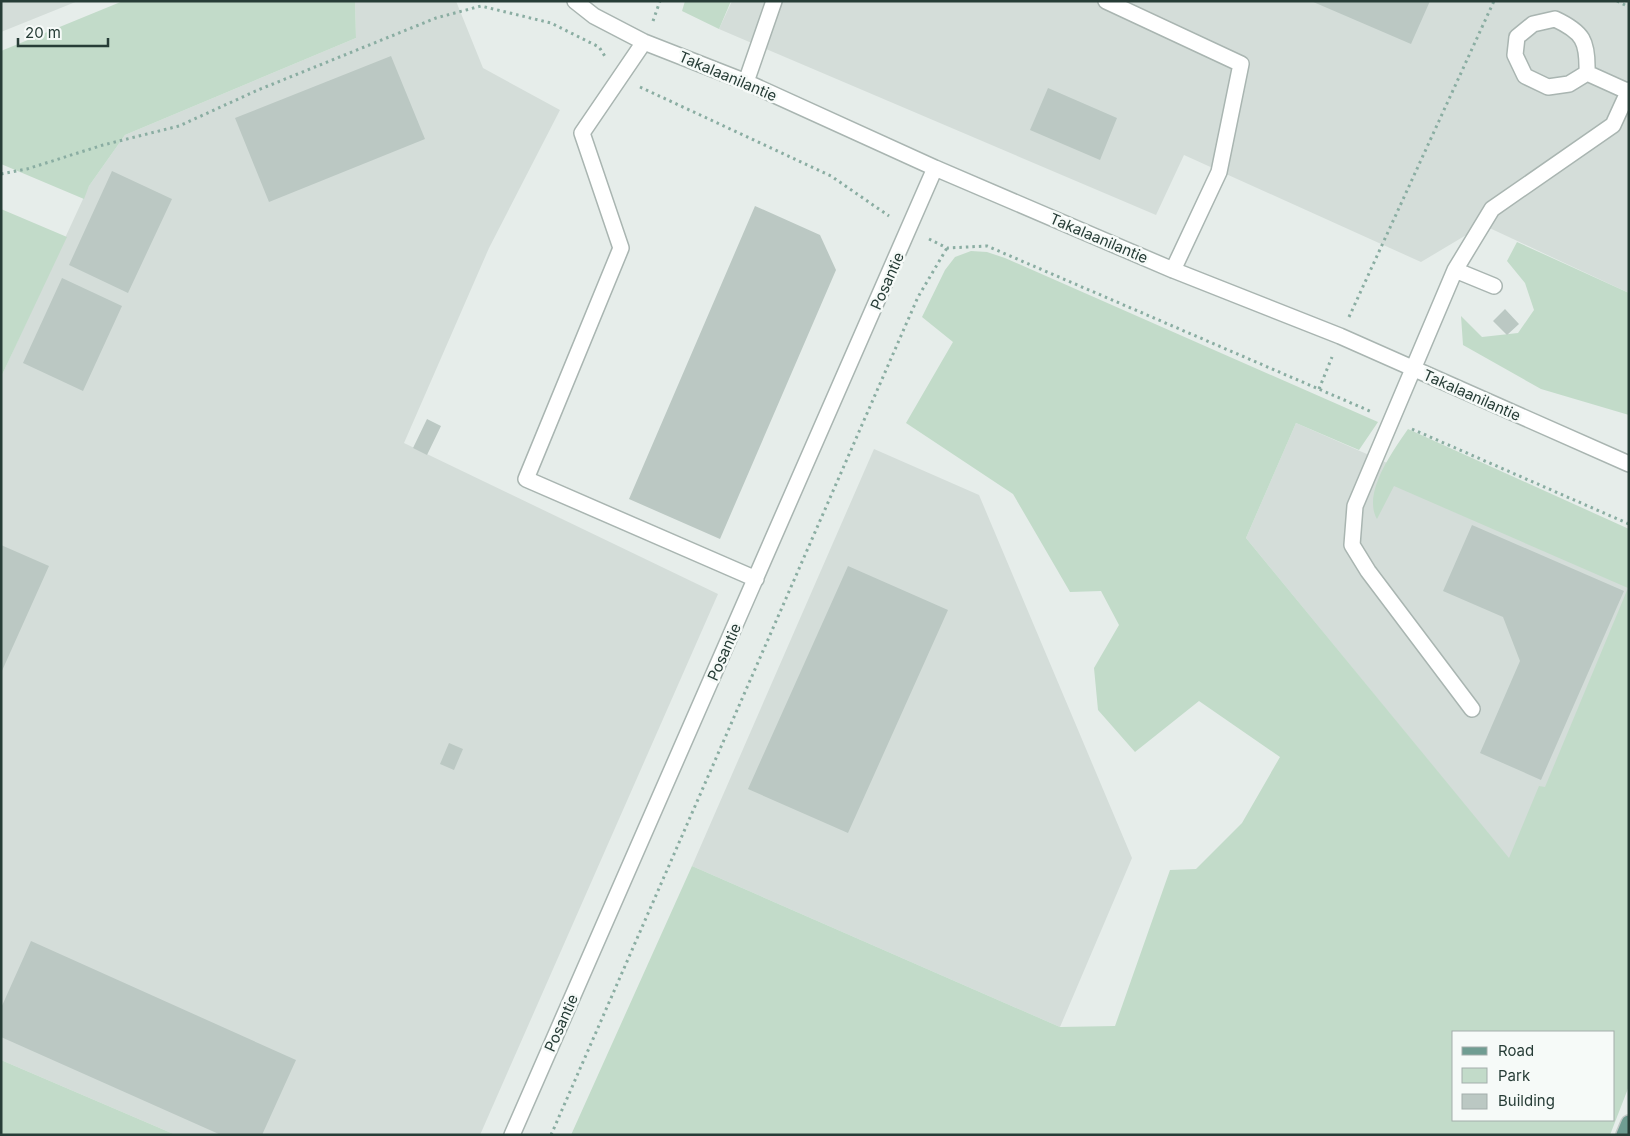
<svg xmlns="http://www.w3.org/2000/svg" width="1630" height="1136" font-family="Inter,sans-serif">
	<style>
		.built { fill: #d4ddd9 }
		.green { fill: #c2dbc9; fill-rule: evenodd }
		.building { fill: #bbc8c3 }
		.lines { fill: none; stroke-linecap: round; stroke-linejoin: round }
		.minor-casing { stroke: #a9b5b1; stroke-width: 18 }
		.major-casing { stroke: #c3c9c7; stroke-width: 18 }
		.path { stroke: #8aada2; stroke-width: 3; stroke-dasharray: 2.5 4; stroke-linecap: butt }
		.minor { stroke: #fff; stroke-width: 15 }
		.major { stroke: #709d92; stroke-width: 15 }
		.labels { text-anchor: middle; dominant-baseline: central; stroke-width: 5; stroke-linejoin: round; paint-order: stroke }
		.street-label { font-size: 15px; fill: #273d37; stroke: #f6faf8 }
	</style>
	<rect width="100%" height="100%" fill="#e6edea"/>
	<path class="built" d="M1,1H78L1,32Z
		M355,1H456L483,68L560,110L489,248L404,443L718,594L480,1135H176L1,1060V377L89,186L125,135L356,38Z
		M732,1H1629V293L1483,225L1421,262L1184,155L1156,215L719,29Z
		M1296,423L1629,569V769L1509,859L1246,538Z
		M874,449L979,495L1132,858L1060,1027L692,866Z"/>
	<path class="green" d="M123,1H355L356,38L125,135L89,186L84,199L1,164V51Z
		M685,1H731L719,29L682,11Z
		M1,209L67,237L1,377Z
		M1517,242L1629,293V415L1541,389L1463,345L1461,316L1482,337L1518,333L1534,310L1525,283L1507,261Z
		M971,251L987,252L1005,258L1378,422L1359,450L1296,423L1246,538L1509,858L1539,786L1545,787L1628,588L1394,486L1377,519C1362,493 1393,451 1408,429L1629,529V1086L1610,1135H571L692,866L1060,1027L1115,1026L1170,870L1196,869L1242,823L1280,757L1199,701L1135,752L1098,710L1094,668L1119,625L1101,591L1070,592L1013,494L906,423L953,342L922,317L945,270L955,257ZM1454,1032H1614V1120H1454Z
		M1,1060L176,1135H1Z"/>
	<path class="building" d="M1311,1H1430L1411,44Z
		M391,56L425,139L269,202L235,118Z
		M1048,88L1117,118L1100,160L1030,130Z
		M112,171L172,199L128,293L69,265Z
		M755,206L820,235L836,270L720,539L629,499Z
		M62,278L122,306L83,391L23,363Z
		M1505,309L1519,324L1507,335L1493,321Z
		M427,419L441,426L427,455L413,448Z
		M1472,525L1624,591L1541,780L1480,753L1520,661L1503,617L1443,591Z
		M1,545L49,566L1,673Z
		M848,566L948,610L848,833L748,789Z
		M449,743L463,749L454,770L440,764Z
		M31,941L296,1060L262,1135H221L1,1037V1008Z"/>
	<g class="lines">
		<g class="minor-casing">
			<path id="minor" d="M575,1L594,16L644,42L746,82L935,168L1173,270L1340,336L1629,464
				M1106,1L1241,64L1219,172L1173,270
				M1555,19C1583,32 1588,41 1587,73L1569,84L1548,87L1525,76L1515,55L1517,37L1533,24Z
				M644,42L582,133L621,248L526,479L756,579
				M1587,73L1629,92
				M746,82L774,1
				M1455,270L1494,286
				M1472,709L1368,571L1352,545L1355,506L1455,270L1492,209L1613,125L1629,90
				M512,1135L935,168"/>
		</g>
		<g class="major-casing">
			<path id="major" d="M1624,1135L1629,1123"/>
		</g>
		<path class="path" d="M1617,1L1629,7
			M653,21L660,1
			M640,87L831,176L889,216
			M1,174L27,169L103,145L179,126L258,90L436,18L481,6L551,23L599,47L606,58
			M929,239L947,248L987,246L1372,412
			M1349,317L1494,1
			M1319,389L1332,357
			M1412,429L1629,524
			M551,1135L918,297L947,248"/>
		<use href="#minor" class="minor"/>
		<use href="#major" class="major"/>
	</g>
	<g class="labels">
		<g class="street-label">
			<text transform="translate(728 76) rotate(23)">Takalaanilantie</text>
			<text transform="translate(1099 238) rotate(23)">Takalaanilantie</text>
			<text transform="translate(887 281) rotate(-66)">Posantie</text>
			<text transform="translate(1472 395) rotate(24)">Takalaanilantie</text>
			<text transform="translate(724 652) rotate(-66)">Posantie</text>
			<text transform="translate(561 1023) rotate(-66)">Posantie</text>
		</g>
	</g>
	<rect width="1630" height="1136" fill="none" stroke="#273d37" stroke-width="5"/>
	<rect x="1452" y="1031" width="162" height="90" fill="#f6faf8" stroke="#a3aeab"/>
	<rect x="1462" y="1047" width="25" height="8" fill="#709d92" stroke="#a3aeab"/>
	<text x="1498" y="1056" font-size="15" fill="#273d37">Road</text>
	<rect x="1462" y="1068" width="25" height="15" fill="#c2dbc9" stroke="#a3aeab"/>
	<text x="1498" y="1081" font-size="15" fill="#273d37">Park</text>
	<rect x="1462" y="1094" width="25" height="15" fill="#bbc8c3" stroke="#a3aeab"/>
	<text x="1498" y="1106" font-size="15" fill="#273d37">Building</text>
	<path d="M18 38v8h90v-8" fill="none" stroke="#273d37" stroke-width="2.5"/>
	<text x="25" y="38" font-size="15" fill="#273d37" stroke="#f6faf8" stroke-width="4" paint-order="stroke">20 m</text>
</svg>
